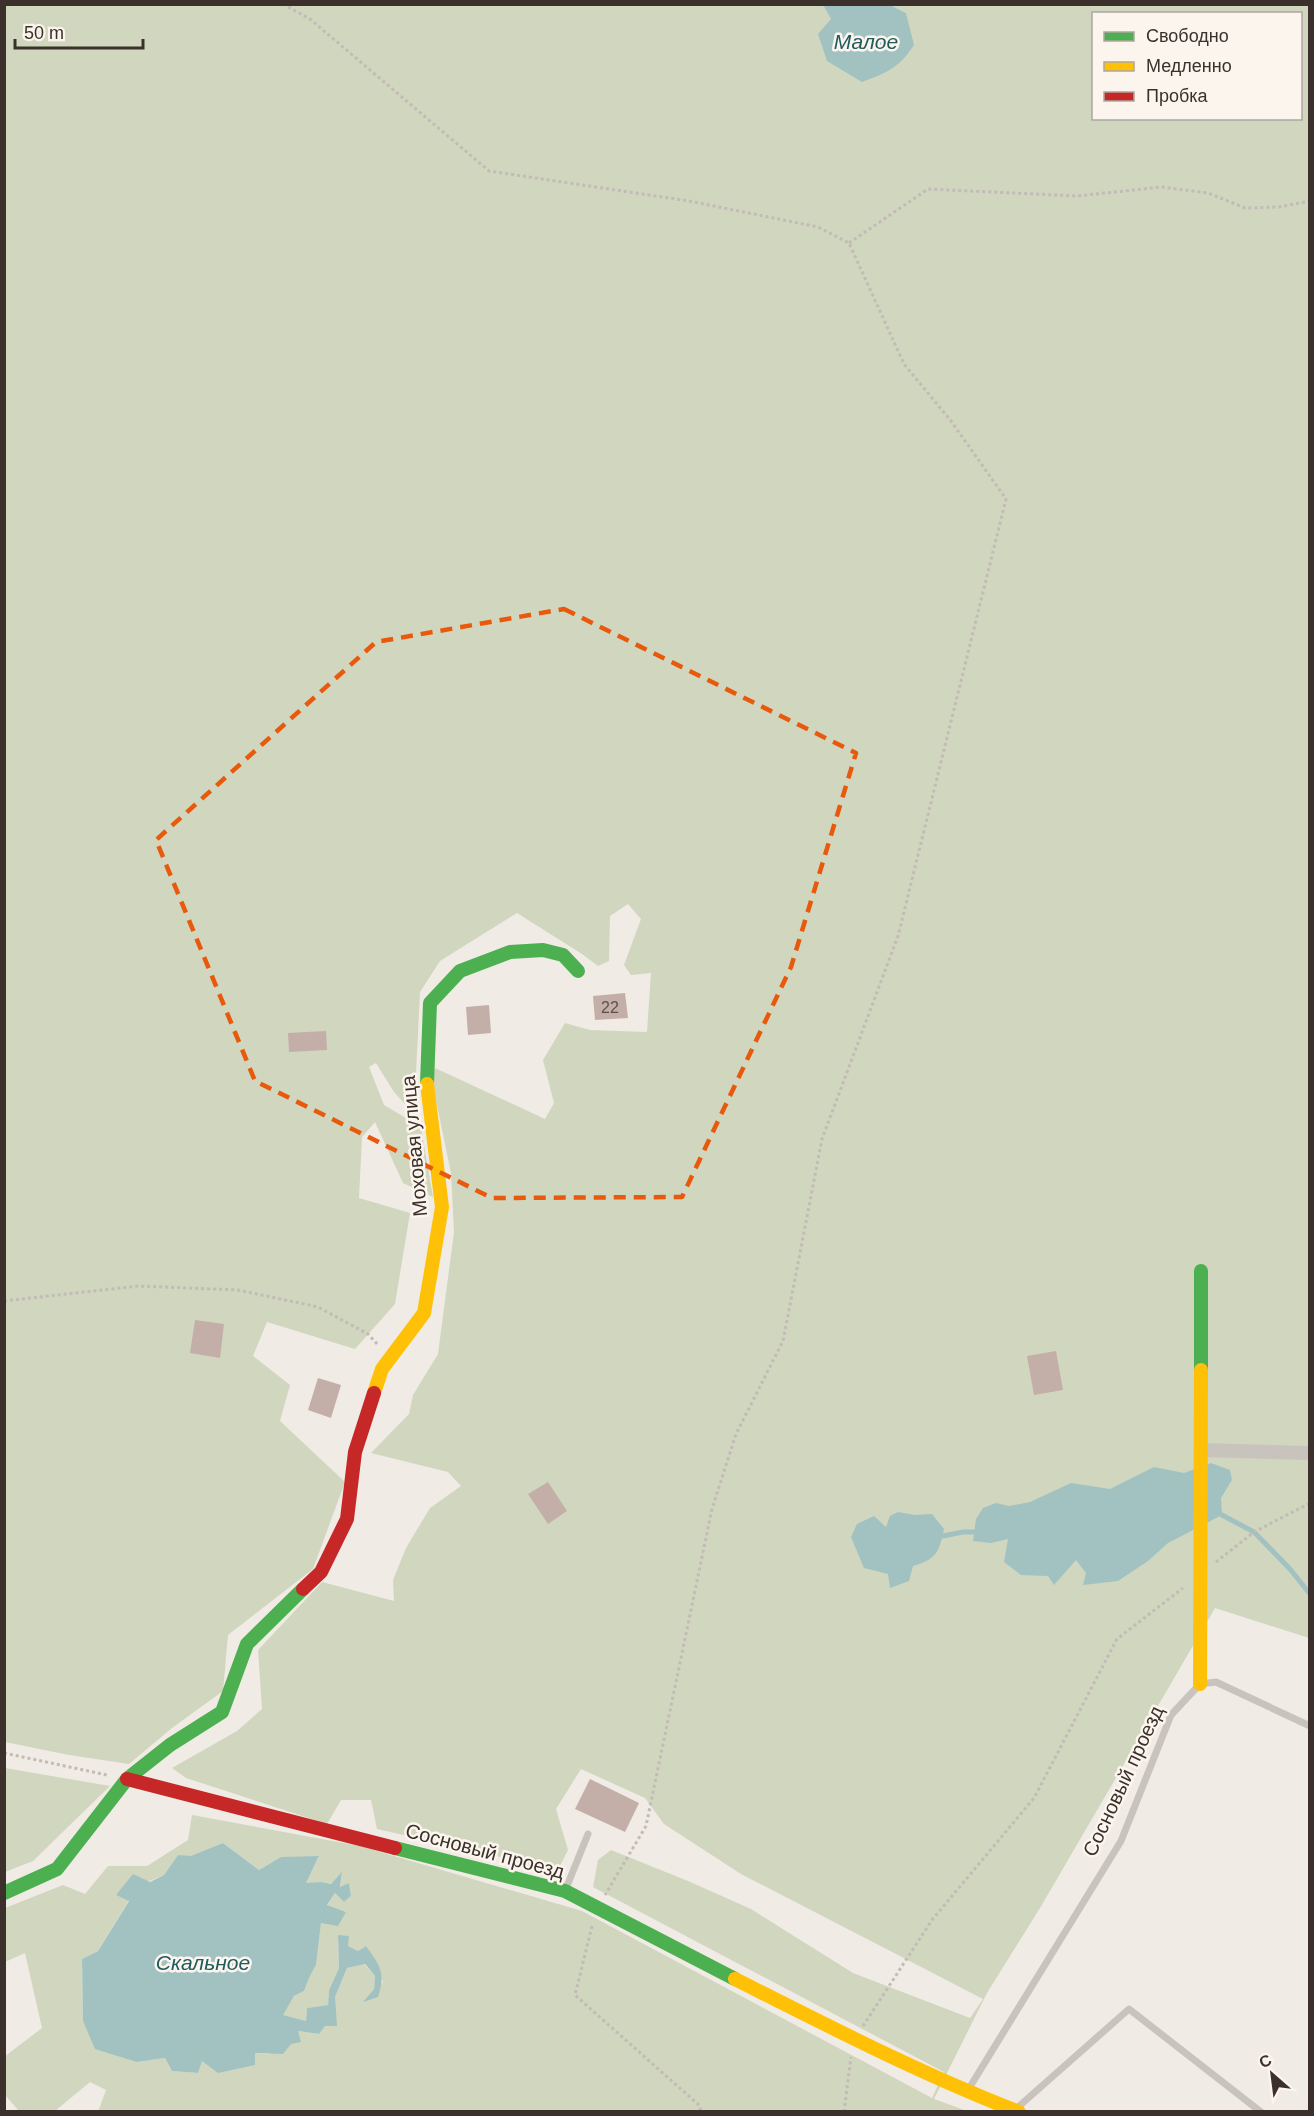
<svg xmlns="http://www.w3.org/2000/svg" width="1314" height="2116" font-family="Helvetica,sans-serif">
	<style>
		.green { fill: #d1d6bf; fill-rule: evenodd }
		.water { fill: #a1c2c1 }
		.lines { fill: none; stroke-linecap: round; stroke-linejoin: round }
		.stream { stroke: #a1c2c1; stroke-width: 5 }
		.building { fill: #c3afa7 }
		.path { stroke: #c2bbb6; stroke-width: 3; stroke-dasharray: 3 3; stroke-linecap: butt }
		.lane { stroke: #c9c3be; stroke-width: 7 }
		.street { stroke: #c9c3be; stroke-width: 14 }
		.fast { stroke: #4caf50; stroke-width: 14 }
		.slow { stroke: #ffc107; stroke-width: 14 }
		.jam { stroke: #c62828; stroke-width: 14 }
		.marked { fill: none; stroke: #e8590c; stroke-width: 4.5; stroke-dasharray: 12 8; stroke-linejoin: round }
		.labels { text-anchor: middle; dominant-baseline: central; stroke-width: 5; stroke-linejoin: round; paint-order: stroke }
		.number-label { font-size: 16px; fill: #5d504a }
		.street-label { font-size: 20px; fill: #3b302b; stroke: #fbf5ee }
		.water-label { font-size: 21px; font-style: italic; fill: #1f5a5e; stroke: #fbf5ee }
	</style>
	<rect width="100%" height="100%" fill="#f0ebe5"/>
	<path class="green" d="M5,5H823L831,19L906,13L890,5H1309V1638L1215,1608L1040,1908L987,1993L934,2099L967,2111L98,2112L106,2090L90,2082L55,2111H19L5,2095L4,2057L42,2028L25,1953L5,1962V1908L63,1885L85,1894L108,1866H147L188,1840L192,1815L360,1846L582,1911L932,2098L944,2072L593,1887L598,1860L611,1850L688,1881L751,1909L853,1973L970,2018L983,1999L741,1874L664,1824L645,1798L581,1769L556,1809L568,1850L554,1878L497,1856L377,1829L371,1800H341L327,1824L186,1778L172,1768L237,1731L262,1709L258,1650L322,1582L394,1601L393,1580L406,1548L430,1508L461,1486L448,1472L371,1453L409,1414L413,1395L438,1354L454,1232L451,1173L432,1081L435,1068L545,1119L554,1103L543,1060L565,1023L590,1030L647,1032L651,973L631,975L624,965L641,919L628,904L610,916L609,961L598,966L582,954L517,913L440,961L420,992L414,1114L394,1092L376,1063L369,1067L384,1105L421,1127L433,1197L403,1183L375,1122L362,1137L359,1198L410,1213L395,1304L355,1349L267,1322L253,1356L290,1385L280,1421L345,1482L313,1569L228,1635L223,1691L172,1728L129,1764L69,1755L5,1742ZM1094,14H1300V118H1094ZM223,1843L259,1870L281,1857H319L305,1884L321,1882L331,1884L342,1873L340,1888L349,1883L351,1896L344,1902L335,1893L327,1906L346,1912L321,1922L316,1965L309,1978L304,1991L294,1996L282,2015L306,2021L307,2008L328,2005L329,1990L339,1968L338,1936L348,1946L358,1951L366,1946L383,1982L364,2001L374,1989L375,1976L364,1964L347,1968L319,2034L298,2031L269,2054L255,2053V2065L202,2060L198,2073L172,2071L165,2058L137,2062L83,2021L82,1959L98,1951L129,1900L116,1895L164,1875L178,1855L191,1857Z
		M5,1768L110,1786L33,1861L5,1872Z"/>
	<path class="water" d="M823,5H890L906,13L914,45C899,68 886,73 862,82L827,61L818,34L831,19Z
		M1211,1463L1230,1470L1232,1480L1221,1498L1222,1515L1168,1543L1148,1561L1118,1581L1083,1585L1086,1573L1076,1560L1054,1585L1048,1576L1021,1575L1004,1562L1008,1539L991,1543L973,1541L976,1519L983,1508L996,1503L1009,1506L1030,1502L1071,1483L1110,1489L1154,1467L1184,1473Z
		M898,1512L915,1515L932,1514L944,1529C939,1553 936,1559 913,1566L909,1581L890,1588L888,1574L864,1568L851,1537L857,1524L874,1516L886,1527L890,1516Z
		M223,1843L259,1870L281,1857L319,1856L306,1883L321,1882L331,1884L342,1872L340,1887L349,1883L351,1896L344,1902L335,1893L327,1905L346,1912L338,1926L321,1923L316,1965L309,1978L304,1991L294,1996L283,2015L306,2021L307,2008L328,2005L329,1990L339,1968L338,1935L349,1936L348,1946L358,1951L366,1946C380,1966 386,1972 378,1997L363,2002L374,1989L375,1976L365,1964L347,1968L335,1997L337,2026H325L319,2034L298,2031L301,2042L291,2044L283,2054L255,2053V2065L218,2073L202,2061L198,2073L172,2071L165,2058L137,2062L95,2049L83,2021L82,1959L98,1951L129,1901L116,1895L133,1874L150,1882L164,1875L178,1855L191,1856Z"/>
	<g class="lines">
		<path class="stream" d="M1222,1515L1254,1532L1290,1569L1310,1594
			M943,1536L963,1532H974"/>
	</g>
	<path class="building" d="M625,993L628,1018L595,1020L593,996Z
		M489,1005L491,1033L468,1035L466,1007Z
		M326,1031L327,1050L289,1052L288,1033Z
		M195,1320L224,1324L220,1358L190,1353Z
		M1056,1351L1063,1390L1034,1395L1027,1356Z
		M318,1378L341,1385L331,1418L308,1410Z
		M548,1482L567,1511L548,1524L528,1494Z
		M590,1779L639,1803L625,1832L575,1809Z"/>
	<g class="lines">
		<path class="path" d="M283,4L310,19L489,171L689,201L818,227L849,243L904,364L951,421L1006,499L898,936L822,1139L783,1341L736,1434L712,1509L646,1826L605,1895
			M849,243L928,189L1077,196L1162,187L1208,193L1245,208L1279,207L1310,201
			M4,1301L138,1286L238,1290L318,1307L368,1334L378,1345
			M1216,1562L1254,1532L1310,1503
			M4,1753L107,1775
			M592,1926L575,1995L700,2106L701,2112
			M863,2026L932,1920L1034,1798L1117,1639L1183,1588
			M844,2112L851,2057"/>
		<path class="lane" d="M565,1891L588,1834
			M968,2090L1121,1841L1171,1715L1200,1684L1216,1682L1310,1726
			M1017,2108L1129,2009L1261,2112"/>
		<path class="street" d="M1201,1450L1310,1453"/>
		<path class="fast" d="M427,1084L430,1003L460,971L510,952L543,950L563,955L578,971
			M1201,1370V1271
			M395,1848L565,1891L735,1979
			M4,1893L57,1869L127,1779L170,1745L222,1712L247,1644L303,1589"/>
		<path class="slow" d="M374,1393L382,1369L424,1313L442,1207L427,1084
			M1200,1684L1201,1370
			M735,1979C828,2026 921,2074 1019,2112"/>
		<path class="jam" d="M303,1589L321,1572L347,1519L355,1452L374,1393
			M127,1779L395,1848"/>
	</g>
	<path class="marked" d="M564,609L856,753L791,967L682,1197L492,1198L255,1081L156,840L376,642Z"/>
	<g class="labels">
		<g class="number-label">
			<text x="610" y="1007">22</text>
		</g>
		<g class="street-label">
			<text transform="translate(414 1146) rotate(-95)">Моховая улица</text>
			<text transform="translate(1123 1781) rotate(-65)">Сосновый проезд</text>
			<text transform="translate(485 1851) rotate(15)">Сосновый проезд</text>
		</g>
		<g class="water-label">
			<text x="866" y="41">Малое</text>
			<text x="203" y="1962">Скальное</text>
		</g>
	</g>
	<rect width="1314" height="2116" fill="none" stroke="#3b302b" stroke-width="12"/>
	<rect x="1092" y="12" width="210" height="108" fill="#fbf5ee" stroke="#aea6a0" stroke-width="1.5"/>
	<rect x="1104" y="32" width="30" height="9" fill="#4caf50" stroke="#aea6a0" stroke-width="1.5"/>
	<text x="1146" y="42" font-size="18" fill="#3b302b">Свободно</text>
	<rect x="1104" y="62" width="30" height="9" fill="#ffc107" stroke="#aea6a0" stroke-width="1.5"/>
	<text x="1146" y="72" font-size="18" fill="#3b302b">Медленно</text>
	<rect x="1104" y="92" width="30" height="9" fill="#c62828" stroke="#aea6a0" stroke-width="1.5"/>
	<text x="1146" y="102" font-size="18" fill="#3b302b">Пробка</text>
	<g transform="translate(1272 2074) rotate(332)" stroke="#fbf5ee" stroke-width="4.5" paint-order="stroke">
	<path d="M0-4.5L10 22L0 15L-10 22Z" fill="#3b302b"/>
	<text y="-9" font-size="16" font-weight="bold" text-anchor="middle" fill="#3b302b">С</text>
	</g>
	<path d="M15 39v9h128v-9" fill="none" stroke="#3b302b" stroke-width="3"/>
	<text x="24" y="39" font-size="18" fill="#3b302b" stroke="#fbf5ee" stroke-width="4.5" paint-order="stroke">50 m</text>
</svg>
